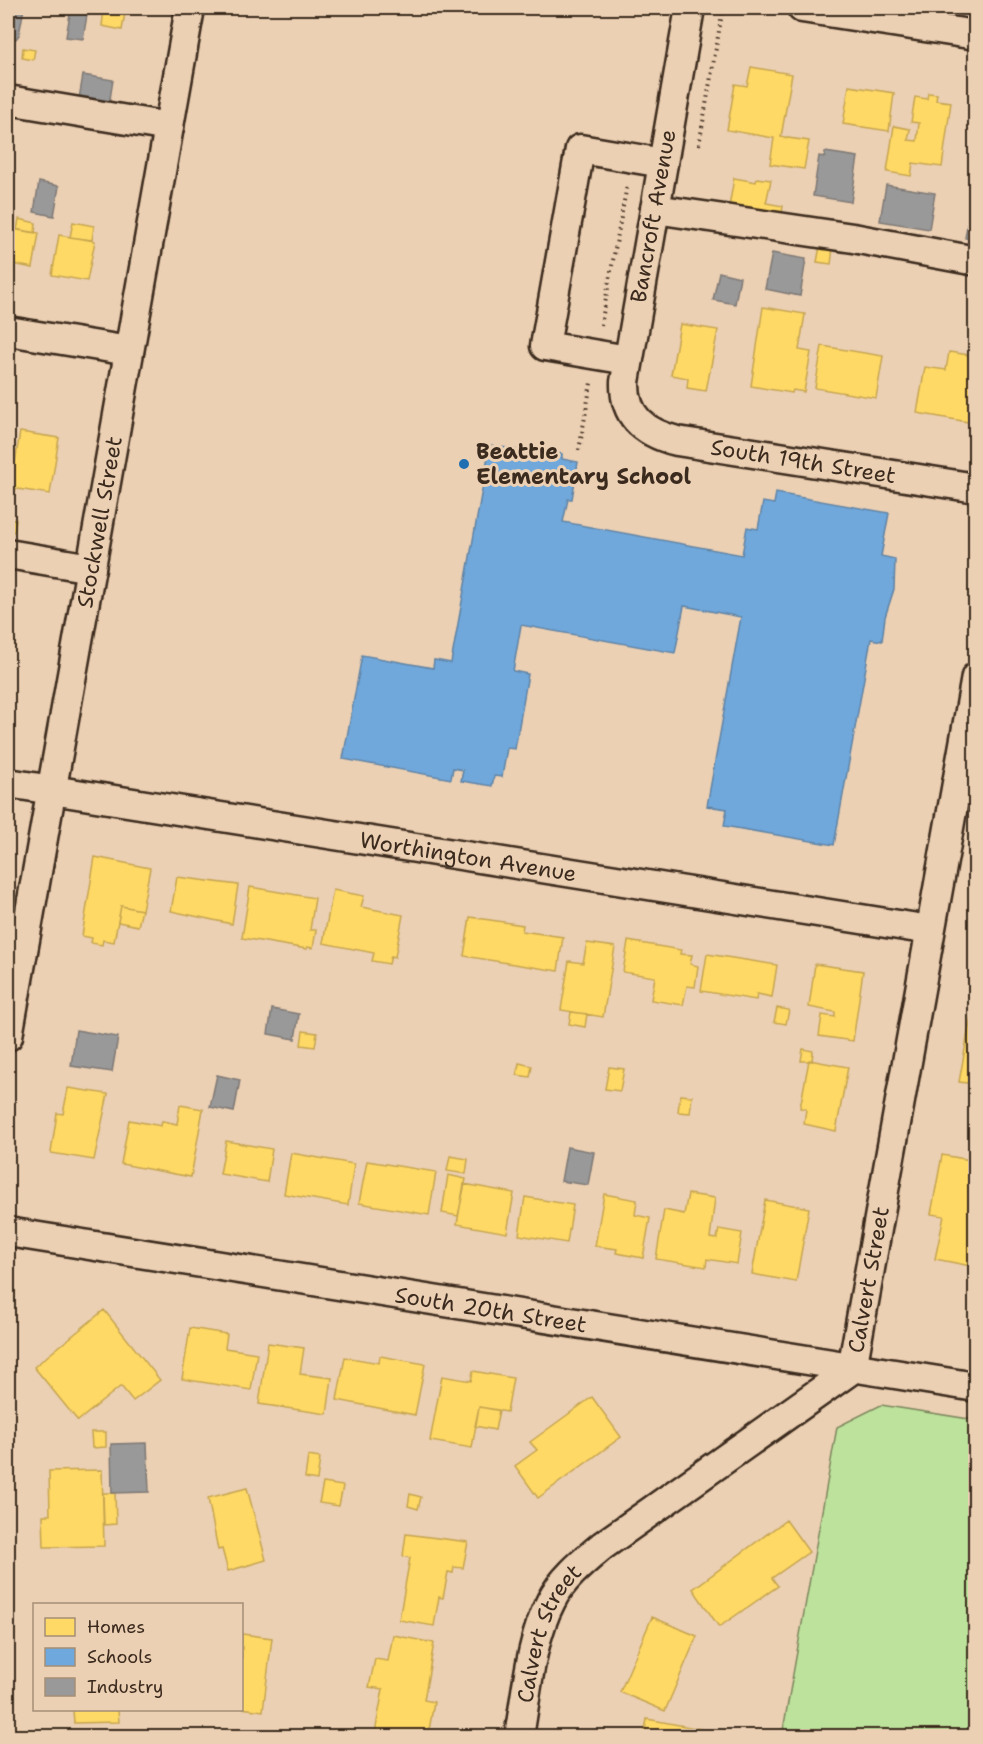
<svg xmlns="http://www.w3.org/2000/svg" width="983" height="1744" font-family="'Shantell Sans',sans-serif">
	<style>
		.green { fill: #bde29c; stroke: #7c865d; stroke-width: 1.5 }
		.homes { fill: #ffd966; stroke: #c4a450; stroke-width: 1.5 }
		.schools { fill: #6fa8dc; stroke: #5f82a3; stroke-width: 1.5 }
		.industry { fill: #999; stroke: #7d7874; stroke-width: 1.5 }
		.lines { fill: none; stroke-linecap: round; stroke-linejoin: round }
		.minor-casing { stroke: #3b2a1e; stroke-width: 33 }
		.path { stroke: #3b2a1e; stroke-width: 4; stroke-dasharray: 1.5 4.5; stroke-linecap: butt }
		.minor { stroke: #ecd0b3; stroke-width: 28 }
		.poi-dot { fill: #1f6fb2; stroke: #ecd0b3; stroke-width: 2 }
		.labels { text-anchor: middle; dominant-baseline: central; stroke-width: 6; stroke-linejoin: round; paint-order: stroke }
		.street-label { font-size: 22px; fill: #3b2a1e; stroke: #ecd0b3 }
		.poi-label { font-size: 22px; font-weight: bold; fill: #3b2a1e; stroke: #ecd0b3; text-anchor: start }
	</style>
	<rect width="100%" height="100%" fill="#ecd0b3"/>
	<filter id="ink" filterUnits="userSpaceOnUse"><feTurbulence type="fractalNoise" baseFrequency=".0167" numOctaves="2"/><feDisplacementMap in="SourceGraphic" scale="12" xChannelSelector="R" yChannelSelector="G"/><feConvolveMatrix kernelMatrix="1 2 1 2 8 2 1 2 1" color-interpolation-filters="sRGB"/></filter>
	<g filter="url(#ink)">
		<path class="green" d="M881,1405L975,1420V1736H782L837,1427Z"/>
		<path class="homes" d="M95,8H130L128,14L125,13L122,30L102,26L104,9Z
			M23,48L35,50L33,60L22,58Z
			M751,67L792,74L781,137L809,141L804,169L770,164L774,138L727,130L735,84L747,86Z
			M849,86L894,93L889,131L843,124Z
			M928,93L937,94L936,100L951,102L942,167L913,163L911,176L887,172L894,126L910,129L908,140L917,141L919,123L911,122L915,97L927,99Z
			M734,178L756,182L757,178L771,180L766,203L783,206L781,219L728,213Z
			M19,219L36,223L35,233L17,230Z
			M73,222L94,226L92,240L70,237Z
			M8,228L39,233L33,268L8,263Z
			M59,235L95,241L87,281L52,275Z
			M820,246L833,248L831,264L817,262Z
			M763,307L805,314L799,350L811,352L804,392L793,390L792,393L751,386Z
			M680,324L718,330L706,391L687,388L688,378L671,375Z
			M822,346L883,356L876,398L815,388Z
			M949,352L976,356L974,423L917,413L925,367L946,370Z
			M20,432L59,438L50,494L11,488Z
			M8,519L16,520L14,532L8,531Z
			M8,619L14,620L8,676Z
			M95,857L150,868L142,910L121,906L114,942L103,940L102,945L91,943L92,938L82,936Z
			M177,877L238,885L232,924L171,911Z
			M250,887L315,898L310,930H316L313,948L307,947V949L242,938Z
			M333,890L364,896L361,907L403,915L395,957L391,956L389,964L372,961L374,953L323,943Z
			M121,906L142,910L138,926L118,922Z
			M470,917L523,925L522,931L563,937L558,971L464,956Z
			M628,941L681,950L680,954L692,955L690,964L698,966L695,987L687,986L683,1005L651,1000L655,977L623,972Z
			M587,943L615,947L603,1017L561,1010L569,961L583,963Z
			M707,954L777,965L772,997L757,994L756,1000L701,991Z
			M815,964L863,971L853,1041L819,1036L822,1015L835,1017V1012L809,1007Z
			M973,1005H976V1084L959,1082Z
			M777,1008L789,1010L786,1024L774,1022Z
			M571,1012L587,1014L585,1027L569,1024Z
			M303,1031L317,1033L315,1047L301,1045Z
			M803,1049L813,1051L812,1061H801Z
			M809,1060L848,1067L836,1131L804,1124L806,1109L800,1108Z
			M519,1063L532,1066L530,1077L517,1075Z
			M609,1067L624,1069L620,1091L605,1089Z
			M68,1088L108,1094L94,1160L51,1153L57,1113L63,1114Z
			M680,1095L692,1096L690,1113L678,1112Z
			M180,1105L203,1109L191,1177L121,1164L129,1120L161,1126L162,1121L177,1124Z
			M226,1141L272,1149L267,1182L220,1174Z
			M291,1153L354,1164L348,1205L284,1194Z
			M942,1155L976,1161V1267L935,1259L944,1216L931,1214Z
			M450,1156L468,1159L466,1174L447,1171Z
			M367,1161L436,1172L429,1215L359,1203Z
			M448,1175L466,1179L458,1216L442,1213Z
			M464,1184L514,1193L507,1233L457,1224Z
			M604,1194L637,1200L635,1215L650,1218L643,1258L616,1253L617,1249L595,1246Z
			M688,1194L715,1198L710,1238L717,1239L719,1229L742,1233L737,1264L707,1259L706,1267L656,1259L664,1210L684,1214Z
			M525,1197L573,1205L567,1243L519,1235Z
			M765,1200L809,1208L796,1282L752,1274Z
			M104,1310L160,1380L133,1401L121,1386L78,1421L34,1367Z
			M190,1328L227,1334L225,1348L257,1353L251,1390L182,1379Z
			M268,1343L304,1348L300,1374L332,1378L327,1414L259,1404Z
			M380,1356L425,1364L415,1415L337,1400L345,1357L379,1363Z
			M473,1371L513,1378L507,1412L479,1407L472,1448L430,1441L442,1376L471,1381Z
			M592,1397L621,1437L538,1498L515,1466L537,1450L530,1442Z
			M479,1407L499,1410L495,1430L475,1426Z
			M91,1432H106V1447L92,1448Z
			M308,1456L320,1458L317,1480L305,1478Z
			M102,1470L104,1546L44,1547L43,1515H50L49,1471Z
			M323,1483L343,1486L339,1506L319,1503Z
			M247,1488L266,1560L228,1571L222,1549L218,1550L208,1498Z
			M103,1493H115L116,1524L104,1525Z
			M410,1494L421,1497L418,1509L408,1506Z
			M786,1520L809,1552L772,1578L778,1586L719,1627L693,1589Z
			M406,1534L468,1542L463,1568L454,1567L453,1573L448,1572L443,1598L439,1597L434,1626L399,1620L410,1558L403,1556Z
			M652,1617L697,1636L665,1711L620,1692Z
			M242,1634L272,1638L263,1711L242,1708Z
			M393,1635L434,1643L424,1700L434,1702L428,1736H392L375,1733L383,1689L369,1687L375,1659L388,1661Z
			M73,1710H118L119,1722L74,1723Z
			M647,1719L701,1729L700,1736H644Z"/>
		<path class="schools" d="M490,445L538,454L539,450L562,454V459L578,462L572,499H568L563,522L742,555L747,527L758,529L763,502L774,504L776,493L889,513L881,556L895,559L894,589L885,617L882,641L871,639L834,845L724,826L727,809L707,806L741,617L684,606L675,653L521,625L513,671L528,674L515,749L507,748L502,777L494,776L492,786L461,781L463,770L453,768L451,779L343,759L362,655L433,668L434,660L451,663Z"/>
		<path class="industry" d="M8,8H24L19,35L16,39L8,37Z
			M71,8L88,9L83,39L66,37Z
			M83,75L113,80L109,105L79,99Z
			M825,152L858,157L851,202L813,196L819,156L825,157Z
			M39,182L59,186L54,216L34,212Z
			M886,185L935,193L929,229L880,221Z
			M970,208L976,209V240L965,238Z
			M772,253L806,259L800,296L765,289Z
			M719,272L740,277L735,304L713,300Z
			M272,1009L299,1014L295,1039L268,1034Z
			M76,1030L118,1037L112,1072L71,1066Z
			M217,1075L240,1080L234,1112L210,1107Z
			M567,1147L594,1152L588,1185L561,1181Z
			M147,1443L149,1492L112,1493L111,1444Z"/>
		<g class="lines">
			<g class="minor-casing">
				<g id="minor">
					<path id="s1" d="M690,8L625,382C624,417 645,433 677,441L976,488"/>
					<path d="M802,8L976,35"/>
					<path d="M8,100L169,127"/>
					<path d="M655,209L853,238L976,261"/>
					<path d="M8,331L129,351"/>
					<path d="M628,360L545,346L580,149L663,163"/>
					<path d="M8,554L91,568"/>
					<path id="s2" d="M8,783L930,930"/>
					<path id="s3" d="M8,1036L190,8"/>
					<path id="s4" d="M8,1232L976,1387"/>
					<path id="s5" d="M519,1736C527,1692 530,1641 551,1601C562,1579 583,1562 602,1546L852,1369L976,677"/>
				</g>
			</g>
			<path class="path" d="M699,145L723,8
				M601,325L627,185
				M579,450L591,383"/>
			<use href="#minor" class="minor"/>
		</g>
	</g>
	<circle class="poi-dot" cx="464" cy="464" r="6"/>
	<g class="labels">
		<g class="street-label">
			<text transform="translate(653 216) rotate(-80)">Bancroft Avenue</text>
			<text stroke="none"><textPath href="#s1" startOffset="594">South 19th Street</textPath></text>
			<text stroke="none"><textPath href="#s3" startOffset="522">Stockwell Street</textPath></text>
			<text stroke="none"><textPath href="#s2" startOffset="466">Worthington Avenue</textPath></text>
			<text stroke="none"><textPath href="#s5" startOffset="612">Calvert Street</textPath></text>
			<text stroke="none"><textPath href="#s4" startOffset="489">South 20th Street</textPath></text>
			<text stroke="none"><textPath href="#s5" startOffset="108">Calvert Street</textPath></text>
		</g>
		<g class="poi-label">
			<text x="476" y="451">Beattie<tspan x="476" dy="25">Elementary School</tspan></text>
		</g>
	</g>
	<rect width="983" height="1744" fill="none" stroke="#ecd0b3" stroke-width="30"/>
	<rect x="15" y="15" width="953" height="1714" fill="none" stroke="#3b2a1e" stroke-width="2" filter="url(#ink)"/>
	<rect x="33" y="1603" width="210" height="108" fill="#ecd0b3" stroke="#a58e77" stroke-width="1.5"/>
	<rect x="45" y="1618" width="30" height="18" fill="#ffd966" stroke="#a58e77" stroke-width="1.5"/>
	<text x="87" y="1633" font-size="18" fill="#3b2a1e">Homes</text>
	<rect x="45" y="1648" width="30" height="18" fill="#6fa8dc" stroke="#a58e77" stroke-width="1.5"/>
	<text x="87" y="1663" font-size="18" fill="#3b2a1e">Schools</text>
	<rect x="45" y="1678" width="30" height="18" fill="#999999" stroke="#a58e77" stroke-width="1.5"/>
	<text x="87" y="1693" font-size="18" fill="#3b2a1e">Industry</text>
</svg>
